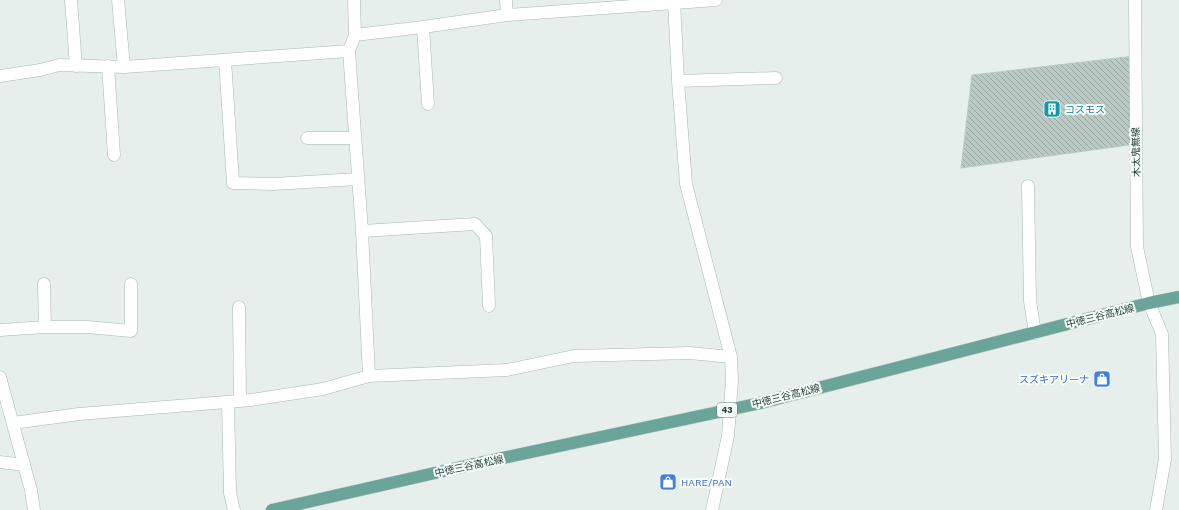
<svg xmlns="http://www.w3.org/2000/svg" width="1179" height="510" font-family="'Work Sans','Noto Sans JP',sans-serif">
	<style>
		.building { fill: url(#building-back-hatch); stroke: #b8c9c3 }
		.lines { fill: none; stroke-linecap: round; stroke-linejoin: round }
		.minor-casing { stroke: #a8b7b3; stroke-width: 13 }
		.tertiary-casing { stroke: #a8b7b3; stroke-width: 13 }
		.primary-casing { stroke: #c2cac8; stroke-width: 13 }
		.minor { stroke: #fff; stroke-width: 12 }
		.tertiary { stroke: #fff; stroke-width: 12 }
		.primary { stroke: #6ba499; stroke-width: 12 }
		.labels { text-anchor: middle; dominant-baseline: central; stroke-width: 4; stroke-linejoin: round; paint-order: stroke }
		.shield { fill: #f7fbf9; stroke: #637974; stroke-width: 1 }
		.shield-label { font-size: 9px; font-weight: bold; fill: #24413b }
		.culture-label { font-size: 10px; fill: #0d838f; stroke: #f7fbf9; text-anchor: start }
		.street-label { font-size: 10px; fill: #24413b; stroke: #f7fbf9 }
		.shop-label { font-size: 10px; fill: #366cbe; stroke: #f7fbf9; text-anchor: end }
	</style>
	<defs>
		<pattern id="building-back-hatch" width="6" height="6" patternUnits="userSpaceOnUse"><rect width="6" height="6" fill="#bbcac5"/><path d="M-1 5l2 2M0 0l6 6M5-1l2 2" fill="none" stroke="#98a6a1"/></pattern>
	</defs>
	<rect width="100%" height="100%" fill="#e6efeb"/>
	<path class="building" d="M1135,56L1136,144L961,168L972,75Z"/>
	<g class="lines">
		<g class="minor-casing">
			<path id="minor" d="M71,0L76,66
				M118,0L124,67
				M354,0L355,35L349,51L362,231L369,376
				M506,0L507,15
				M674,0L678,81L686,184L731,357L732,380L728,436L712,510
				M423,27L428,104
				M355,35L423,27L507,15L716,0
				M225,60L233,183L273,184L358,179
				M108,66L114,155
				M0,76L40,70L59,65L124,67L349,51
				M678,81L776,78
				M307,138H355
				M1028,186L1030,301L1035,333
				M362,231L475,224L486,236L489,306
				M44,284L45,327
				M1149,303L1162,334L1165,459L1156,510
				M239,307L240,401
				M0,330L45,327H87L131,331V284
				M228,402L230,493L234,510
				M13,423L79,414L251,400L323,389L369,376L507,370L574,356L690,353L731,357
				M0,462L24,465"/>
		</g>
		<g class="tertiary-casing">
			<path id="tertiary" d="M1135,0L1137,247L1149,303
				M0,377L31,490L34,510"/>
		</g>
		<g class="primary-casing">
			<path id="primary" d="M272,510L470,465L756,404L1149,303L1179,297"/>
		</g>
		<use href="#minor" class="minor"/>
		<use href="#tertiary" class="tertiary"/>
		<use href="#primary" class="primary"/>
	</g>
	<defs>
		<g id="building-square" transform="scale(0.9)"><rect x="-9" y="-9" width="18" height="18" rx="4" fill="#0f9aa8" stroke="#f7fbf9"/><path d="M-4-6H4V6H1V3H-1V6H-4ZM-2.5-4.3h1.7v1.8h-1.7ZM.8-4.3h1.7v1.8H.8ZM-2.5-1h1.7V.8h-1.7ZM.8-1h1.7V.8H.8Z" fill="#fff"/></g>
		<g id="shop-square" transform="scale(0.9)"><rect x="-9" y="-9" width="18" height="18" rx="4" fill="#3f7fe0" stroke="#f7fbf9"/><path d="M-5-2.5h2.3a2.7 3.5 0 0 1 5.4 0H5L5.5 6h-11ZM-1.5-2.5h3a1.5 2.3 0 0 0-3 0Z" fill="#fff"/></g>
	</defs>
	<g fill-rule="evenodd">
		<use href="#building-square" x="1052" y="109"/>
		<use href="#shop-square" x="1102" y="379"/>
		<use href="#shop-square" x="668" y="482"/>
	</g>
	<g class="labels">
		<rect class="shield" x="717" y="403" width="20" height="14" rx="3"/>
		<g class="shield-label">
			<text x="727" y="410">43</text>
		</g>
		<g class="culture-label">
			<text x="1065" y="109">コスモス</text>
		</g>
		<g class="street-label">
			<text transform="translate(1136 152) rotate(-91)">木太鬼無線</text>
			<text transform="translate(1100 316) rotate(-14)">中徳三谷高松線</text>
			<text transform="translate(786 396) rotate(-14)">中徳三谷高松線</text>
			<text transform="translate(469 466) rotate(-12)">中徳三谷高松線</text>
		</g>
		<g class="shop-label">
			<text x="1089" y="379">スズキアリーナ</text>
			<text x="681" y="482" text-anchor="start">HARE/PAN</text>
		</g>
	</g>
</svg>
